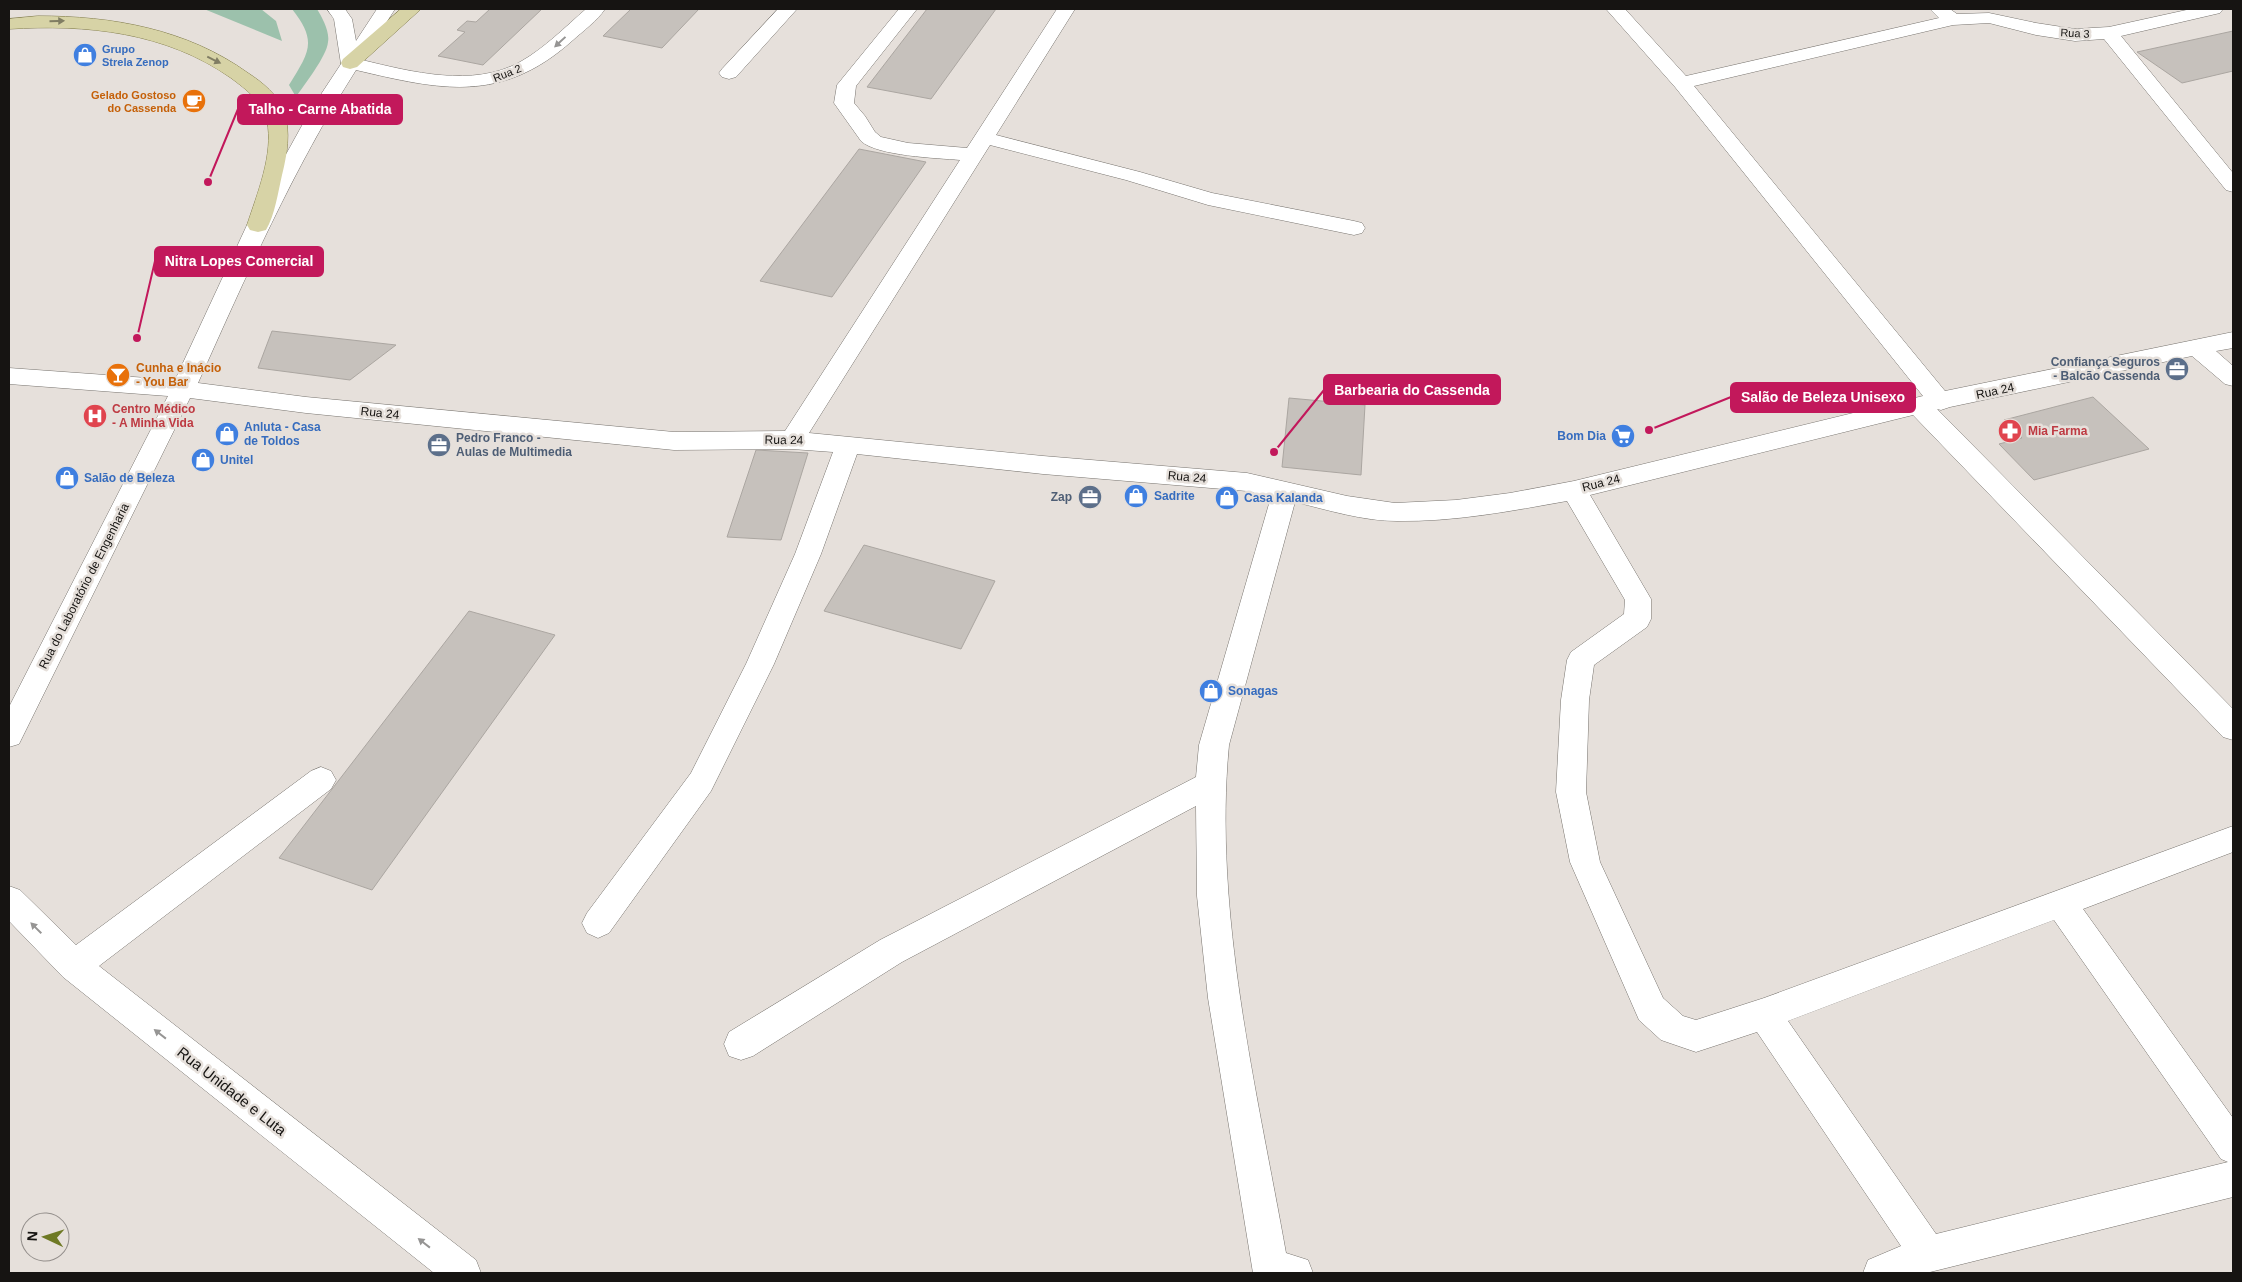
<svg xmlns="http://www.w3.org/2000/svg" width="2242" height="1282" font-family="Arial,sans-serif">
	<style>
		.green { fill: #9cc1ac }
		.building { fill: #c6c1bc; stroke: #aba6a1 }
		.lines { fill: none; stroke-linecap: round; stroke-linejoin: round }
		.minor-casing { stroke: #78746f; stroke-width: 1 }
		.major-casing { stroke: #827d4c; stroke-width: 1 }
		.minor { fill: #fff; fill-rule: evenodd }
		.major { fill: #d7d3a6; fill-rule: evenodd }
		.oneway { fill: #807d63 }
		.oneway2 { fill: #969594 }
		.labels { text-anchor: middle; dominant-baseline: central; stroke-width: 5; stroke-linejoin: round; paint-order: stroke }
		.far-street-label { font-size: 11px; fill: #161412; stroke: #e6e0db }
		.far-shop-label { font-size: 11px; font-weight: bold; fill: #366cbe; stroke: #e6e0db; text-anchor: start }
		.far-food-label { font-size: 11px; font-weight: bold; fill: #c56008; stroke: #e6e0db; text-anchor: end }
		.service-label { font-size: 12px; font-weight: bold; fill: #4e5e75; stroke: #e6e0db; text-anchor: end }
		.food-label { font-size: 12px; font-weight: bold; fill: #c56008; stroke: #e6e0db; text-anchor: start }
		.street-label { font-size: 12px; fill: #161412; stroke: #e6e0db }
		.health-label { font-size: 12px; font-weight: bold; fill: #be3a42; stroke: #e6e0db; text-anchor: start }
		.shop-label { font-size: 12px; font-weight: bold; fill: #366cbe; stroke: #e6e0db; text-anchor: start }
		.near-street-label { font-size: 15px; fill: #161412; stroke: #e6e0db }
		.leader { fill: none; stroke: #c2185b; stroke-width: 2 }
		.callout-dot { fill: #c2185b; stroke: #e6e0db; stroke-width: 2 }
		.callout { fill: #c2185b; stroke: #c2185b; stroke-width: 2 }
		.callout-label { font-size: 14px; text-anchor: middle; font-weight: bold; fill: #fff }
	</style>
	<rect width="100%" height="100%" fill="#e6e0db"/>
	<path class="green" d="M204,9H261L276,21L282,41Z
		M292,9H317C322,17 330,32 328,42C327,56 304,85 296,97L289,85C309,52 318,42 292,9Z"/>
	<path class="building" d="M490,9H542L483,65L438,56L465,32L457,30L467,21L476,22Z
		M631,9H699L662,48L603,36Z
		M927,9H996L931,99L867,87Z
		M2233,31V71L2182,83L2137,52Z
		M859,149L926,162L832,297L760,281Z
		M272,331L396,345L350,380L258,368Z
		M2093,397L2149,449L2034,480L1999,444L2022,438L2004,420Z
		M1289,398L1365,405L1361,475L1282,467Z
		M756,450L808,453L781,540L727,537Z
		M864,545L995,581L961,649L824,611Z
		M469,611L555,635L372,890L279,858Z"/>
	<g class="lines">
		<g class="minor-casing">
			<path id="minor" d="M327,9H345L352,19L356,41L377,9H395L362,60C412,72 473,88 520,62C545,48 565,27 586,9H605C597,21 583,31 572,41C501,104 441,90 356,70C293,169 246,276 198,383L306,397L674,432L785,431L960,160C937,158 877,156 861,141L834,103L837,85L899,9H917L856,86L854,103L865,116L875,132L881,137L908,143L967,148L1057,9H1075L996,135L1140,172L1212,193L1354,221L1362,223L1365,228L1362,233L1354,235L1208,205L1126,180L990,145L809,433L1043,456L1247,473L1347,496L1395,503L1456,500L1510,493L1574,481L1923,396L1675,87L1606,9H1625L1686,76L1939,18L1930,9H1950L1957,14L1989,13L2036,23L2075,29L2109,27L2191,9H2223L2220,13L2121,36L2233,173V192L2226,190L2104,39L2075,41L2036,35L1989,23L1953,25L1694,86L1945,391L2233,332V348L2216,351L2233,366V386L2225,384L2192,356L1950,407L1941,410L1937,409L2233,709V740L2223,737L1913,415L1590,495L1651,599V619L1647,627L1594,665L1589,700L1586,792L1600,862L1663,998L1683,1016L1696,1020L1764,998L2233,826V852L2083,909L2233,1118V1197L1926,1273H1863L1868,1260L1901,1246L1757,1032L1696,1052L1661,1040L1639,1020L1570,862L1556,792L1561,700L1567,660L1571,652L1624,614L1625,600L1567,501C1511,511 1454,522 1397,521C1363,521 1328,510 1295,502L1229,745C1213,912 1257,1090 1286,1253L1308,1260L1313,1273H1253L1208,998L1197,896L1196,806L902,962L753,1056L741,1060L729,1056L724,1044L729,1032L880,940L1196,777L1199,745L1271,497L1247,491L1043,474L857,454L821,554L774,664L711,791L609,933L598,938L587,933L582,923L587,913L691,773L746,664L795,554L833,452L792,449L674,450L306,413L190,398L19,744L9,747V707L168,396L9,384V368L175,380L247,225L310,111L341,64L334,19ZM2054,920L2221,1159L2228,1162L1936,1234L1788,1021Z
				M778,9H797L736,77L729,79L722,77L719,73L722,69Z
				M321,767L331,771L336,780L331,789L99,966L476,1260L481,1273H434L63,977L9,921V886L20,890L76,945L311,771Z"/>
		</g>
		<g class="major-casing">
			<path id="major" d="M401,9H421L357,67L350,69L343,67L341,63L343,59Z
				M38,16C112,16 187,29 248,73C262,82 278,95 284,111C291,132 287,155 282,175C278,192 275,215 266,230L258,232L250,230L247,225C257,194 274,154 267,121C262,101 247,90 231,78C166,32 86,24 9,29V19Z"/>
		</g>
		<use href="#minor" class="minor"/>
		<use href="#major" class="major"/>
	</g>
	<defs><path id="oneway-solid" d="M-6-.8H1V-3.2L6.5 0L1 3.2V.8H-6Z" transform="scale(1.25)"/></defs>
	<g class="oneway">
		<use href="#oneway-solid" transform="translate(57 21) rotate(-1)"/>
		<use href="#oneway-solid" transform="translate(214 60) rotate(26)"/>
	</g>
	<g class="oneway2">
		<use href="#oneway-solid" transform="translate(560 42) rotate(137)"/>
		<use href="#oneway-solid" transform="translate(36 928) rotate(-135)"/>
		<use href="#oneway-solid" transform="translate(160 1034) rotate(-142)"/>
		<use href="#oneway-solid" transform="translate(424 1243) rotate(-142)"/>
	</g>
	<defs>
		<g id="shop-disc" transform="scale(1.25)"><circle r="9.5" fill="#3f7fe0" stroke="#e6e0db"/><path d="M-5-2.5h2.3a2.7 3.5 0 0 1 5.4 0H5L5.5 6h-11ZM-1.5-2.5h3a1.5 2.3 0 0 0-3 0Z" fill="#fff"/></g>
		<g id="cafe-disc" transform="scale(1.25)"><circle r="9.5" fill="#e8710a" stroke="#e6e0db"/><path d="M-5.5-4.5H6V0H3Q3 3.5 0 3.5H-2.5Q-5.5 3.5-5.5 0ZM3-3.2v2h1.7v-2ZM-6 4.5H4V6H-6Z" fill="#fff"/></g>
		<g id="office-disc" transform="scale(1.25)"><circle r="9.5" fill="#5c6f8a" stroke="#e6e0db"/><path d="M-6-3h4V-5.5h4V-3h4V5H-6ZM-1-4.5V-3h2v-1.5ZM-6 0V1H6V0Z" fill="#fff"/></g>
		<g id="bar-disc" transform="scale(1.25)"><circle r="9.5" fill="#e8710a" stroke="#e6e0db"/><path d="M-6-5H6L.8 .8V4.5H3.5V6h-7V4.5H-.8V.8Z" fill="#fff"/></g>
		<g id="hospital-disc" transform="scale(1.25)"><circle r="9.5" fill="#e0444e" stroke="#e6e0db"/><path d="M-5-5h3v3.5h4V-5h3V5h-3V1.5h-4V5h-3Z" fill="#fff"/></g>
		<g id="pharmacy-disc" transform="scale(1.25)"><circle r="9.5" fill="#e0444e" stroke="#e6e0db"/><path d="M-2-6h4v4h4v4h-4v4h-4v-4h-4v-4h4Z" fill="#fff"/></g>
		<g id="supermarket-disc" transform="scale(1.25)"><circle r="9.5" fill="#3f7fe0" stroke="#e6e0db"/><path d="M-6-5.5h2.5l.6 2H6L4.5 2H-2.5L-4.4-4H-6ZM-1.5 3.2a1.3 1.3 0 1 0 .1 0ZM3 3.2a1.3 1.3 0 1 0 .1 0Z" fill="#fff"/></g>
	</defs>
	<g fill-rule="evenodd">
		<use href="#shop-disc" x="85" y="55"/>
		<use href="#cafe-disc" x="194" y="101"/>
		<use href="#office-disc" x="2177" y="369"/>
		<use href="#bar-disc" x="118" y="375"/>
		<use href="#hospital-disc" x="95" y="416"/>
		<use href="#pharmacy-disc" x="2010" y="431"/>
		<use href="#shop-disc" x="227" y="434"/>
		<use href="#supermarket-disc" x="1623" y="436"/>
		<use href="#office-disc" x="439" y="445"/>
		<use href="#shop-disc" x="203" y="460"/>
		<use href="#shop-disc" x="67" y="478"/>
		<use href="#shop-disc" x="1136" y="496"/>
		<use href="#office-disc" x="1090" y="497"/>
		<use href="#shop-disc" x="1227" y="498"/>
		<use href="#shop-disc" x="1211" y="691"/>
	</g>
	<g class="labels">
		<g class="far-street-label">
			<text transform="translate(2075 33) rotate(3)">Rua 3</text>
			<text transform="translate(507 73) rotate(-22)">Rua 2</text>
		</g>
		<g class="far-shop-label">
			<text x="102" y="49">Grupo<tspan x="102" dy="13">Strela Zenop</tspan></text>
		</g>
		<g class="far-food-label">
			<text x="176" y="95">Gelado Gostoso<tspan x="176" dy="13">do Cassenda</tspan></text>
		</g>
		<g class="service-label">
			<text x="2160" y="362">Confiança Seguros<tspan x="2160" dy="14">- Balcão Cassenda</tspan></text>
			<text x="456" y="438" text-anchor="start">Pedro Franco -<tspan x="456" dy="14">Aulas de Multimedia</tspan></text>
			<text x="1072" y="497">Zap</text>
		</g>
		<g class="food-label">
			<text x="136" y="368">Cunha e Inácio<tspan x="136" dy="14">- You Bar</tspan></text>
		</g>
		<g class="street-label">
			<text transform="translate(1995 391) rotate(-12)">Rua 24</text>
			<text transform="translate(380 413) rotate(6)">Rua 24</text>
			<text transform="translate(784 440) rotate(1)">Rua 24</text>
			<text transform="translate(1187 477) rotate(5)">Rua 24</text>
			<text transform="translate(1601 483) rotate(-14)">Rua 24</text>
			<text transform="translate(84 586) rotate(-63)">Rua do Laboratório de Engenharia</text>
		</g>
		<g class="health-label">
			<text x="112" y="409">Centro Médico<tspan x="112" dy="14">- A Minha Vida</tspan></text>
			<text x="2028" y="431">Mia Farma</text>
		</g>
		<g class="shop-label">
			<text x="244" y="427">Anluta - Casa<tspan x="244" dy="14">de Toldos</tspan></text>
			<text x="1606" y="436" text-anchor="end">Bom Dia</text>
			<text x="220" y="460">Unitel</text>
			<text x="84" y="478">Salão de Beleza</text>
			<text x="1154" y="496">Sadrite</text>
			<text x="1244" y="498">Casa Kalanda</text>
			<text x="1228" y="691">Sonagas</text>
		</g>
		<g class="near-street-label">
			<text transform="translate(232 1091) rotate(38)">Rua Unidade e Luta</text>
		</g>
	</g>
	<path class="leader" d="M208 182L238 109M137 338L155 261M1274 452L1324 390M1649 430L1731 397"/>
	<g class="callout-dot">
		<circle cx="208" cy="182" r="5"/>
		<circle cx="137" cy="338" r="5"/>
		<circle cx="1274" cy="452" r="5"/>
		<circle cx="1649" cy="430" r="5"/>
	</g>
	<g class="callout">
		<rect x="238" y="95" width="164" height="29" rx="5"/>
		<rect x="155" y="247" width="168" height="29" rx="5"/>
		<rect x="1324" y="375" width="176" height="29" rx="5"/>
		<rect x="1731" y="383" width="184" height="29" rx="5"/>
	</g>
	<g class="callout-label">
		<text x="320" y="114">Talho - Carne Abatida</text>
		<text x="239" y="266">Nitra Lopes Comercial</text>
		<text x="1412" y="395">Barbearia do Cassenda</text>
		<text x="1823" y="402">Salão de Beleza Unisexo</text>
	</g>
	<rect width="2242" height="1282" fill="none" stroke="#161412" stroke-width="20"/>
	<g transform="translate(45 1237) rotate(274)"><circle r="24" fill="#e6e0db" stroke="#938e8b"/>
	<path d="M0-4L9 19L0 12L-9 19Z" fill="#6e7924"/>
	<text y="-8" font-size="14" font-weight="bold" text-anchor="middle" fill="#161412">N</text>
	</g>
</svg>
